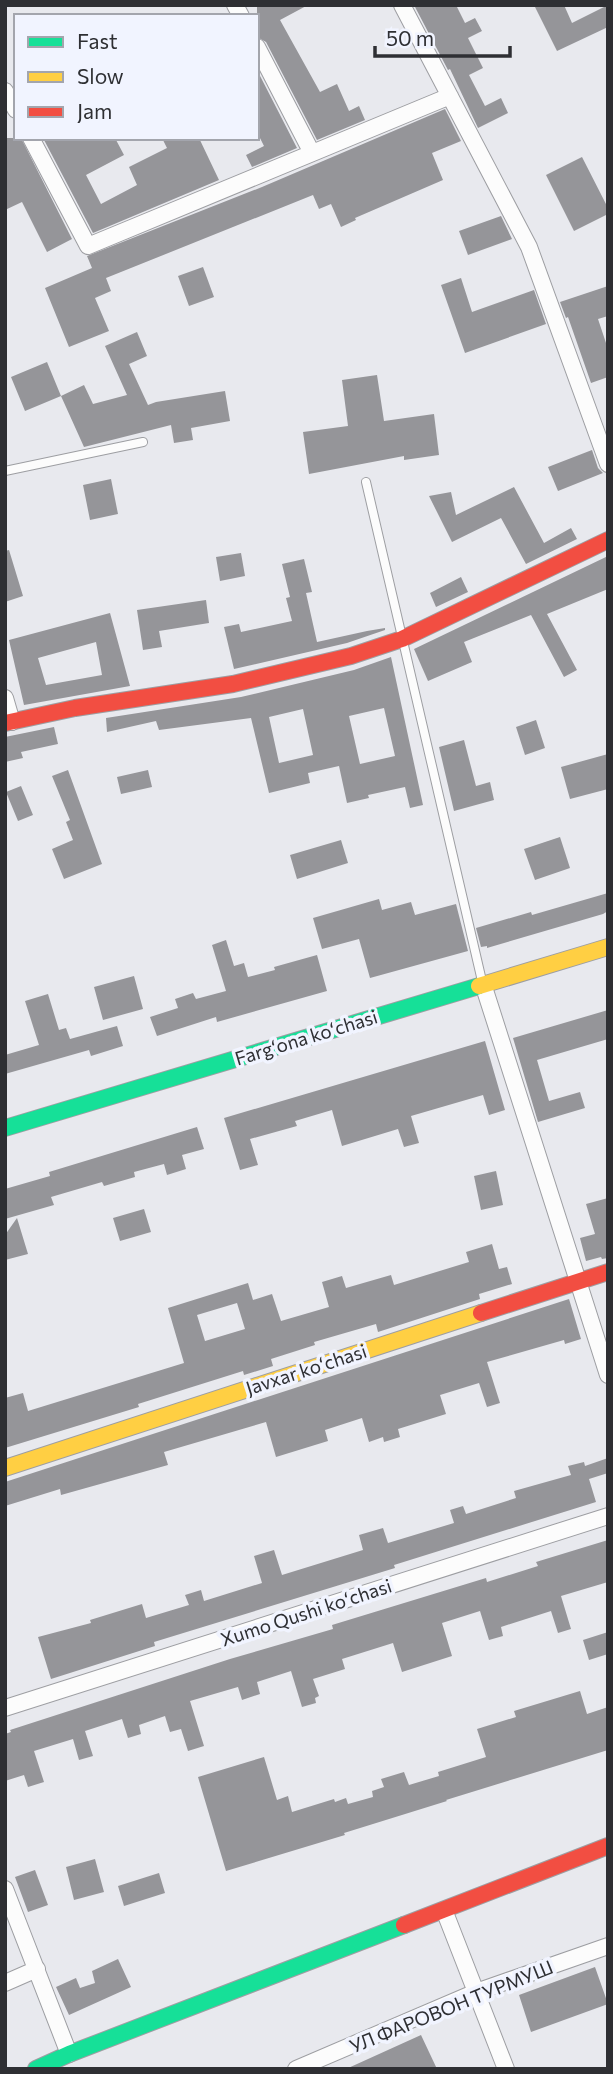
<svg xmlns="http://www.w3.org/2000/svg" width="613" height="2074" font-family="Commissioner,sans-serif">
	<style>
		.building { fill: #959599; fill-rule: evenodd }
		.lines { fill: none; stroke-linecap: round; stroke-linejoin: round }
		.lane-casing { stroke: #9d9ea2; stroke-width: 10 }
		.street-casing { stroke: #9d9ea2; stroke-width: 18 }
		.fast-casing { stroke: #9d9ea2; stroke-width: 18 }
		.slow-casing { stroke: #9d9ea2; stroke-width: 18 }
		.jam-casing { stroke: #9d9ea2; stroke-width: 18 }
		.lane { stroke: #fcfcfc; stroke-width: 8 }
		.street { stroke: #fcfcfc; stroke-width: 16 }
		.fast { stroke: #16e098; stroke-width: 16 }
		.slow { stroke: #ffcf43; stroke-width: 16 }
		.jam { stroke: #f24e42; stroke-width: 16 }
		.labels { text-anchor: middle; dominant-baseline: central; stroke-width: 7; stroke-linejoin: round; paint-order: stroke }
		.street-label { font-size: 19px; fill: #2e2f33; stroke: #f1f4ff }
	</style>
	<rect width="100%" height="100%" fill="#e8e9ee"/>
	<path class="building" d="M257,5H308L280,20L320,92L337,84L349,111L359,106L365,120L317,140L266,42L257,37Z
		M414,5H456L465,23L475,18L482,31L468,38L483,68L469,75L485,106L501,98L508,113L478,128L450,69L448,70Z
		M534,5H564L572,23L608,5V27L557,51Z
		M257,70L297,148L252,167L246,155L264,146L257,132Z
		M445,109L461,141L432,153L443,180L355,218L356,220L341,227L331,204L319,209L313,195L106,278L111,291L95,298L109,331L69,347L45,288L92,268L87,256L262,187Z
		M5,138H21L72,239L47,252L22,202L5,210Z
		M43,138H115L124,155L86,175L101,204L137,185L129,167L167,148L162,138H199L219,180L93,233Z
		M582,157L608,208V214L574,231L546,175Z
		M501,216L512,239L468,255L459,231Z
		M203,267L214,297L189,306L178,276Z
		M461,278L472,312L534,290L546,324L465,353L441,285Z
		M608,286V316L598,319L608,349V377L591,383L568,317L566,318L560,302Z
		M137,332L147,356L129,364L148,405L156,402L225,391L230,421L191,428L193,440L174,443L171,425L84,447L61,396L84,385L93,404L127,395L105,346Z
		M47,362L61,396L25,411L11,377Z
		M377,375L384,421L434,414L439,455L404,460V456L309,474L303,432L348,426L342,380Z
		M592,450L598,468L603,473L558,491L548,467Z
		M111,479L118,514L90,520L83,485Z
		M514,487L544,543L571,528L577,539L526,564L501,518L452,542L429,496L451,492L456,515Z
		M9,550L23,596L5,602V551Z
		M241,553L245,576L220,581L216,557Z
		M608,556V589L547,614L577,670L564,677L531,615L464,642L472,662L428,681L414,649Z
		M304,559L312,592L306,593L317,642L367,631L385,628V630L347,643L234,669L224,627L239,624L241,632L292,621L286,598L290,597L282,564Z
		M461,577L468,592L436,607L430,593Z
		M206,600L209,623L159,631L162,647L143,650L137,610Z
		M110,613L130,686L24,705L9,640ZM96,642L102,675L46,685L38,658Z
		M391,657L423,805L410,808L405,787L368,795L369,798L347,803L339,766L308,773L310,783L269,793L251,718L159,730L156,721L107,732L106,718L241,697L354,670ZM384,708L395,756L360,764L349,716ZM303,709L313,755L279,763L269,717Z
		M536,720L545,748L525,755L516,727Z
		M54,727L58,744L21,752L23,758L5,762V737Z
		M464,740L476,786L490,782L494,800L454,811L439,747Z
		M608,754V789L570,799L561,767Z
		M68,770L102,864L64,879L52,849L73,840L66,822L70,820L52,776Z
		M148,770L152,787L121,794L117,777Z
		M21,786L33,815L18,821L6,792Z
		M560,837L570,868L535,880L524,849Z
		M341,840L348,863L297,879L290,855Z
		M608,893V911L603,914L487,948V946L481,947L476,928L531,912L532,915Z
		M379,899L382,910L411,902L415,915L456,904L468,951L370,978L359,939L322,949L313,918Z
		M226,940L234,966L244,963L248,977L275,970L274,967L317,955L327,991L217,1022L216,1017L157,1036L150,1017L178,1008L175,999L193,993L196,999L226,991L212,945Z
		M134,976L143,1009L103,1020L94,987Z
		M48,994L59,1030L66,1028L70,1039L117,1026L123,1046L91,1056L89,1050L5,1074V1055L39,1045L25,1001Z
		M608,1010V1039L537,1060L549,1101L580,1092L585,1108L538,1122L513,1038Z
		M485,1041L505,1110L489,1115L483,1095L411,1116L419,1143L404,1147L398,1129L342,1146L332,1110L295,1121L297,1126L250,1139L258,1165L240,1170L224,1118Z
		M197,1127L204,1149L182,1155L186,1169L167,1175L164,1164L134,1172L135,1177L104,1186L102,1182L51,1197L54,1205L5,1219V1189L50,1176L49,1172Z
		M496,1171L503,1205L481,1210L474,1176Z
		M608,1198V1258L602,1259L601,1257L586,1261L580,1238L595,1234L586,1204Z
		M144,1209L151,1232L120,1241L113,1218Z
		M17,1218L28,1254L5,1260V1235Z
		M492,1244L499,1269L507,1267L512,1284L479,1294L480,1299L378,1332L376,1324L314,1342L315,1345L271,1359L273,1366L244,1375L243,1371L138,1404L139,1407L5,1448V1398L23,1393L28,1411L184,1363L168,1308L248,1283L253,1300L272,1294L281,1321L329,1307L322,1282L342,1276L346,1288L391,1275L394,1285L469,1262L466,1252ZM237,1303L245,1329L205,1341L197,1315Z
		M569,1299L581,1339L565,1344L564,1340L487,1362L500,1403L487,1407L479,1383L440,1395L446,1414L398,1429L400,1437L384,1442L383,1437L369,1442L362,1418L325,1430L328,1441L276,1457L266,1422L164,1452L168,1465L61,1495L60,1489L5,1506V1482Z
		M608,1458V1473L589,1479L596,1502L394,1565L395,1568L154,1642L155,1646L51,1679L38,1637L91,1623L90,1620L142,1604L146,1618L189,1605L185,1595L201,1590L204,1601L262,1583L254,1556L274,1550L282,1575L363,1550L359,1535L383,1528L388,1543L454,1523L450,1510L463,1506L466,1514L516,1498L514,1491L571,1475L568,1466L584,1462L585,1466Z
		M608,1540V1582L561,1596L571,1629L558,1633L551,1611L501,1627L503,1636L489,1640L480,1611L442,1623L452,1656L402,1672L393,1643L342,1659L345,1669L313,1679L319,1696L315,1698L316,1703L302,1707L291,1671L257,1682L260,1694L242,1700L238,1687L190,1701L204,1746L188,1751L181,1729L170,1732L165,1716L139,1725L141,1734L128,1738L122,1719L85,1731L93,1756L79,1760L73,1739L34,1751L44,1782L28,1787L24,1775L5,1781V1734L11,1732L10,1730L230,1659L333,1629L332,1625L486,1578L487,1582L538,1566L536,1562Z
		M608,1632V1654L589,1660L583,1640Z
		M580,1691L587,1714L608,1707V1750L446,1800L447,1801L344,1833L345,1835L226,1871L198,1777L264,1757L277,1800L288,1796L292,1812L334,1799L335,1802L346,1798L348,1804L373,1797L372,1791L384,1787L381,1779L404,1772L409,1785L439,1776L438,1772L486,1757L477,1729L516,1717L514,1711Z
		M95,1859L104,1892L74,1900L66,1867Z
		M35,1870L48,1905L28,1912L15,1877Z
		M159,1873L165,1893L124,1906L118,1886Z
		M118,1959L131,1987L69,2015L56,1987L76,1978L80,1988L95,1983L92,1971Z
		M595,1967L608,2004L531,2032L519,1995Z
		M421,2035L437,2069H346Z"/>
	<g class="lines">
		<g class="lane-casing">
			<path id="lane" d="M5,471L143,442
				M366,482L482,981"/>
		</g>
		<g class="street-casing">
			<path id="street" d="M235,5L241,16
				M402,5L529,247L608,464
				M257,47L312,153
				M5,91L16,110
				M31,138L88,246L450,96
				M5,698L12,722
				M483,984L608,1375
				M5,1708L608,1516
				M5,1889L69,2054
				M444,1910L506,2069
				M5,1983L37,1969
				M296,2069L476,1992L608,1946"/>
		</g>
		<g class="fast-casing">
			<path id="fast" d="M5,1128L479,986
				M36,2069L69,2054L404,1925"/>
		</g>
		<g class="slow-casing">
			<path id="slow" d="M479,986L608,947
				M5,1468L481,1313"/>
		</g>
		<g class="jam-casing">
			<path id="jam" d="M5,723L75,708L233,684L351,656L402,639L608,540
				M481,1313L608,1272
				M404,1925L608,1846"/>
		</g>
		<use href="#lane" class="lane"/>
		<use href="#street" class="street"/>
		<use href="#fast" class="fast"/>
		<use href="#slow" class="slow"/>
		<use href="#jam" class="jam"/>
	</g>
	<g class="labels">
		<g class="street-label">
			<text transform="translate(306 1037) rotate(-17)">Fargʻona koʻchasi</text>
			<text transform="translate(306 1369) rotate(-18)">Javxar koʻchasi</text>
			<text transform="translate(306 1612) rotate(-18)">Xumo Qushi koʻchasi</text>
			<text transform="translate(451 2006) rotate(-22)">УЛ ФАРОВОН ТУРМУШ</text>
		</g>
	</g>
	<rect width="613" height="2074" fill="none" stroke="#2e2f33" stroke-width="14"/>
	<rect x="14" y="14" width="245" height="126" fill="#f1f4ff" stroke="#a3a5ad" stroke-width="2"/>
	<rect x="28" y="37" width="35" height="10" fill="#16e098" stroke="#a3a5ad" stroke-width="2"/>
	<text x="77" y="49" font-size="21" fill="#2e2f33">Fast</text>
	<rect x="28" y="72" width="35" height="10" fill="#ffcf43" stroke="#a3a5ad" stroke-width="2"/>
	<text x="77" y="84" font-size="21" fill="#2e2f33">Slow</text>
	<rect x="28" y="107" width="35" height="10" fill="#f24e42" stroke="#a3a5ad" stroke-width="2"/>
	<text x="77" y="119" font-size="21" fill="#2e2f33">Jam</text>
	<path d="M375 46v10h135v-10" fill="none" stroke="#2e2f33" stroke-width="3.5"/>
	<text x="386" y="46" font-size="21" fill="#2e2f33" stroke="#f1f4ff" stroke-width="5" paint-order="stroke">50 m</text>
</svg>
